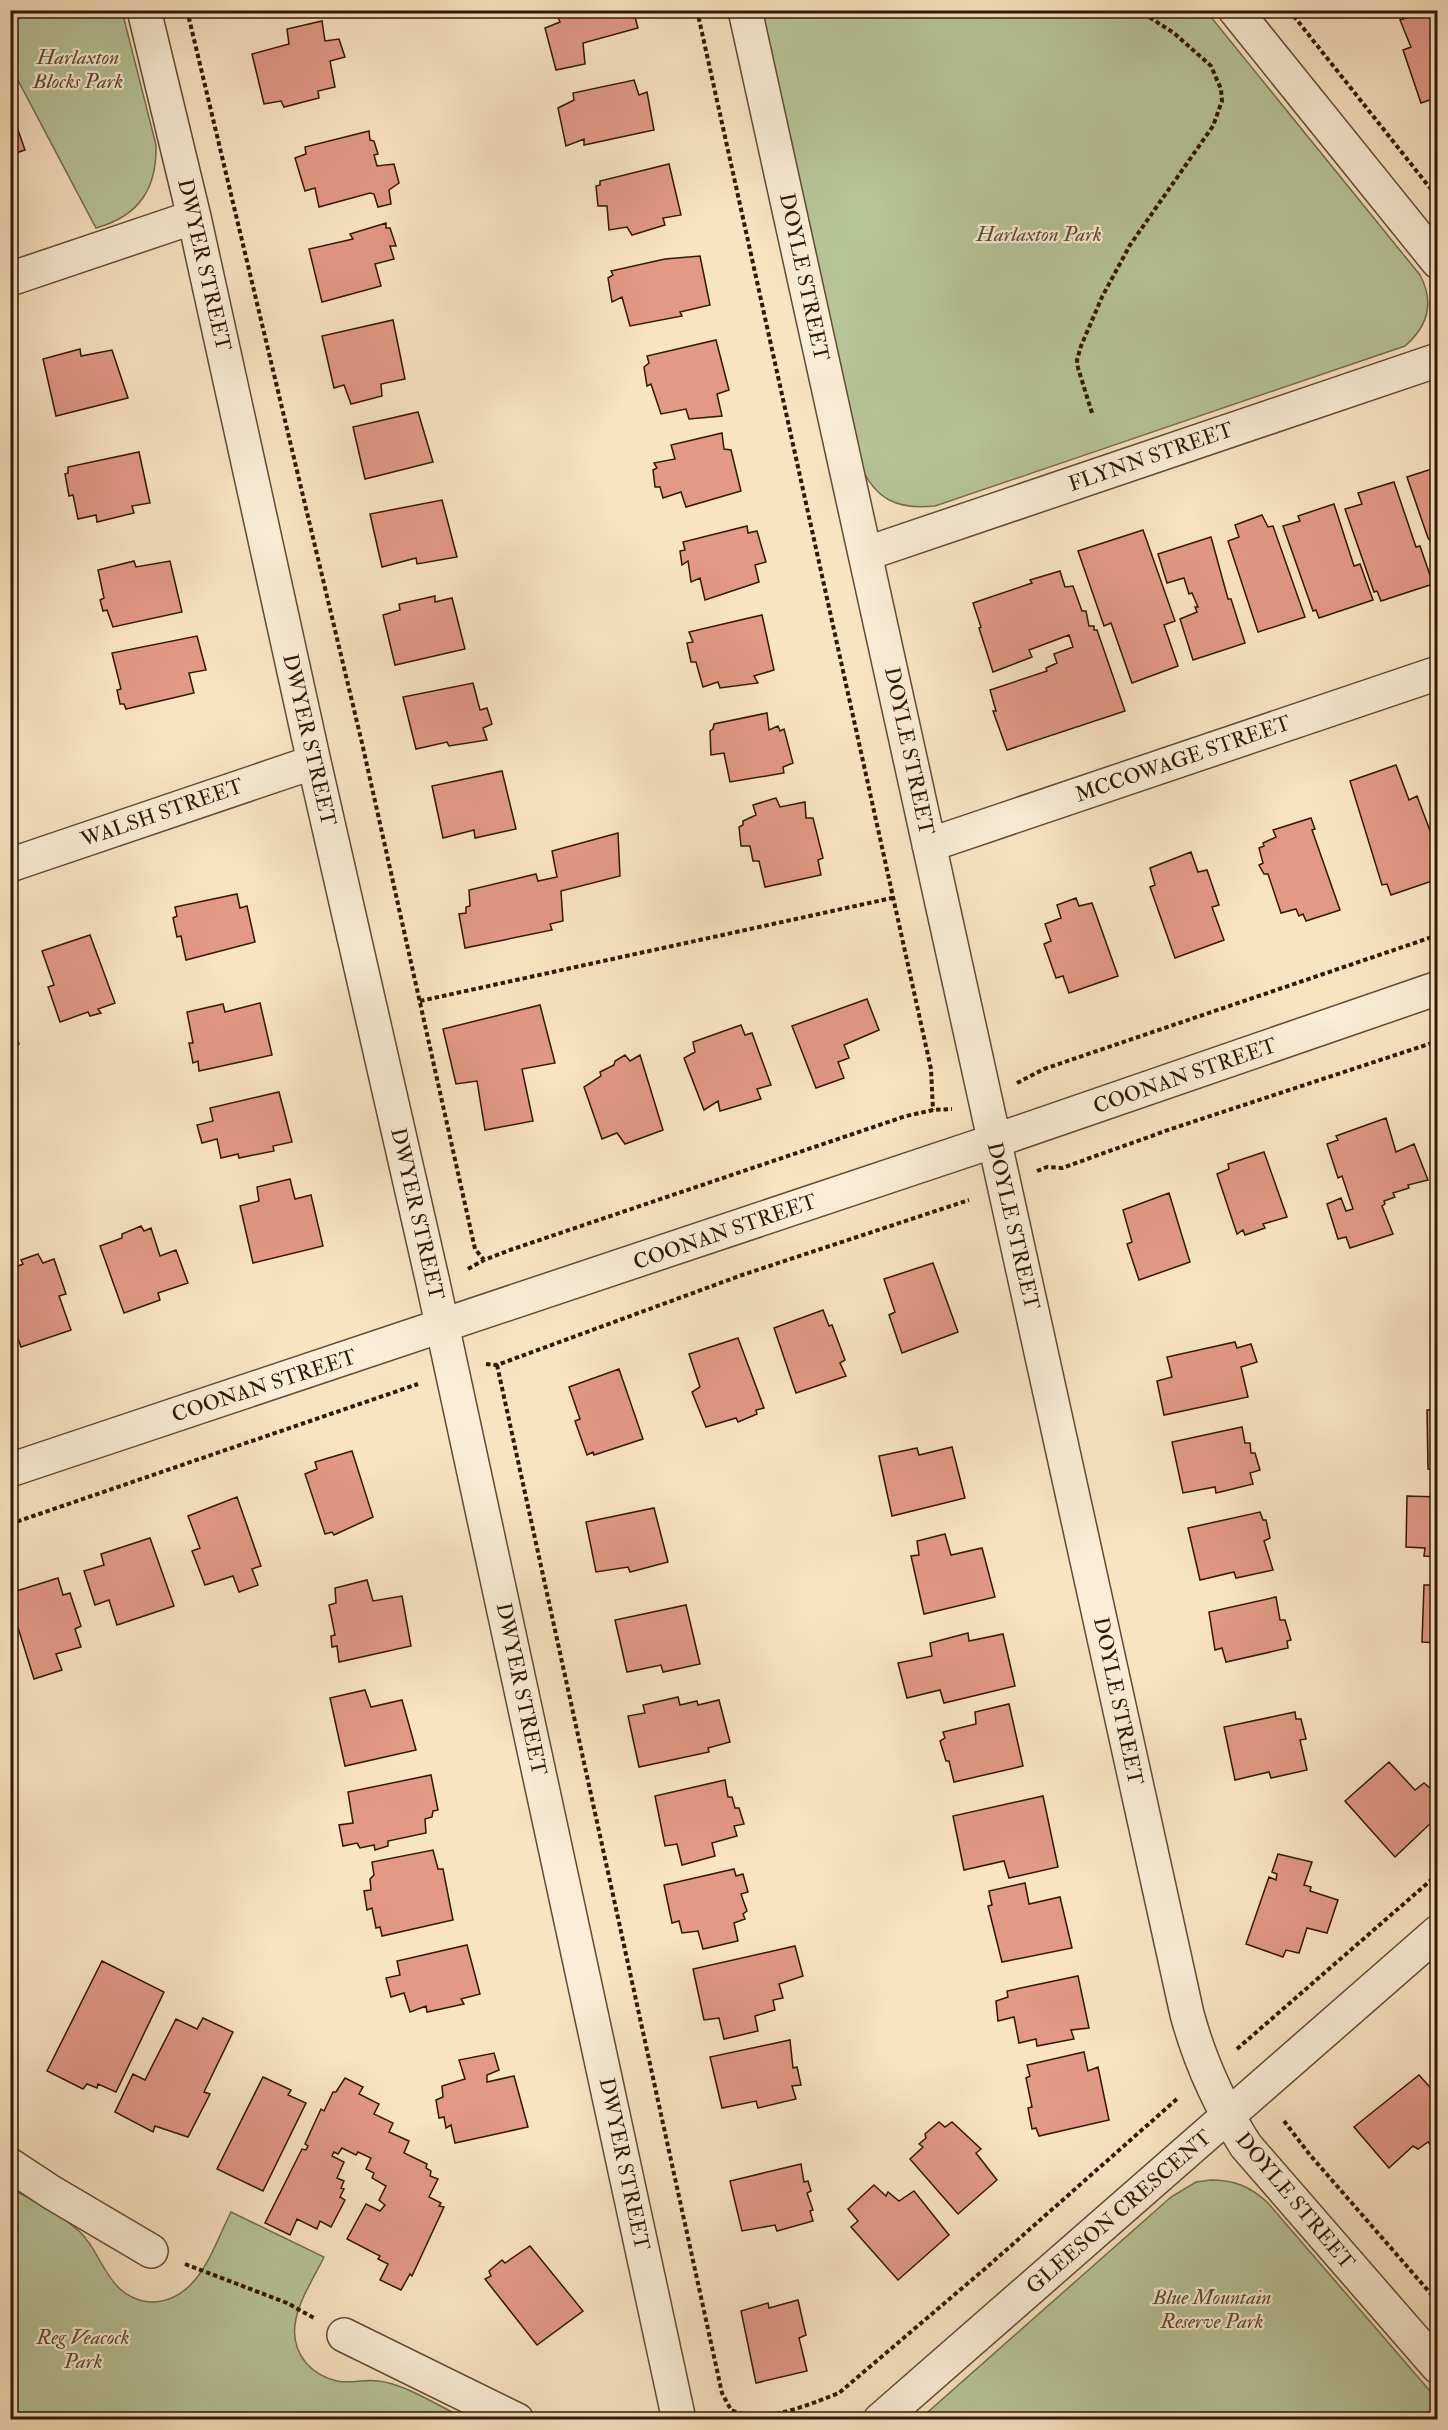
<svg xmlns="http://www.w3.org/2000/svg" width="1448" height="2430" font-family="'IM FELL Double Pica',serif">
	<style>
		.green { fill: #b7c599; stroke: #746e50; stroke-width: 1.5 }
		.building { fill: #e29986; stroke: #311706; stroke-width: 1.5 }
		.lines { fill: none; stroke-linecap: round; stroke-linejoin: round }
		.minor-casing { stroke: #634a35; stroke-width: 36 }
		.path { stroke: #311706; stroke-width: 4; stroke-dasharray: 4.5 3; stroke-linecap: butt }
		.minor { stroke: #fbedd7; stroke-width: 33 }
		.labels { text-anchor: middle; dominant-baseline: central; stroke-width: 4.5; stroke-linejoin: round; paint-order: stroke }
		.park-label { font-size: 21px; font-style: italic; fill: #594b32; stroke: #fbedd7 }
		.street-label { font-size: 21px; fill: #311706; stroke: #fbedd7 }
	</style>
	<rect width="100%" height="100%" fill="#f9e4c2"/>
	<filter id="stains"><feTurbulence type="fractalNoise" baseFrequency=".00333" numOctaves="4"/><feColorMatrix values="0 0 0 0 .2 0 0 0 0 .09 0 0 0 0 .02 0 0 0 .5 -.17"/></filter>
	<radialGradient id="worn" r=".72"><stop offset=".6" stop-color="#630" stop-opacity="0"/><stop offset="1" stop-color="#630" stop-opacity=".3"/></radialGradient>
	<path class="green" d="M10,11H122L156,145C157,189 139,216 96,228L11,67Z
		M761,11H1206L1420,275C1435,303 1428,326 1405,346L935,506C898,510 875,500 860,464Z
		M1211,2180C1235,2180 1251,2187 1268,2203L1436,2398L1437,2419H920L1171,2197L1196,2182Z
		M11,2188C34,2201 60,2214 80,2232C97,2248 102,2272 119,2288C127,2296 140,2302 152,2302C199,2301 213,2247 231,2212L324,2257C308,2290 278,2329 306,2363C314,2372 324,2378 337,2381C350,2384 365,2379 378,2381C406,2384 440,2407 466,2419H11Z"/>
	<path class="building" d="M633,10L638,28L583,43L585,64L556,70L545,28L560,22L555,11Z
		M1427,10H1438V97L1421,103L1403,50L1411,47L1400,20Z
		M322,21L325,41L339,39L345,57L330,61L335,87L318,91L319,98L284,107L281,101L264,104L252,54L289,44L287,29Z
		M634,80L639,95L647,92L654,130L584,145V139L566,146L558,108L574,100L573,93Z
		M10,107L25,150L13,154L14,161L10,163Z
		M369,131L370,140L374,141L378,154L374,155L377,166L394,164L399,183L389,190L391,204L378,207L374,194L370,193L319,207L315,188L305,191L295,158L306,154L305,147Z
		M669,164L681,215L663,218L665,225L632,235L627,227L609,230L607,206H598L596,186L600,185V181Z
		M386,223V228H390L396,246H390L394,259L375,264L381,286L322,302L309,249L353,239L350,234Z
		M700,256L710,305L680,312L682,316L630,326L622,297L612,302L608,278L613,275L611,271L665,259Z
		M393,320L405,379L381,384L382,396L351,404L344,385L334,388L322,336Z
		M716,340L729,390L717,394L722,416L689,419L686,409L661,414L651,384L647,386L644,367L649,363L647,356Z
		M80,349L81,356L112,350L128,398L56,416L43,359Z
		M418,412L433,462L365,479L353,427Z
		M722,433L724,449L731,450L741,491L686,507L681,492L663,498L660,487H655L653,470L657,468L654,463L675,459L671,445Z
		M139,452L150,503L132,506L134,513L97,522L96,515L78,519L73,495L69,496L65,474L68,473V467Z
		M1438,467V567L1434,558L1436,549L1428,538L1407,477Z
		M1394,482L1416,547L1420,546L1433,584L1381,601L1377,591L1374,592L1345,509L1362,504L1358,493Z
		M442,500L457,557L417,564L416,558L382,567L370,514Z
		M1334,504L1354,566L1360,564L1373,600L1319,618L1316,610L1313,611L1283,526L1300,521L1298,516Z
		M1262,515L1268,527L1273,526L1305,617L1258,632L1228,541L1239,537L1235,525Z
		M747,526L748,533L757,531L766,562L755,565L759,582L705,600L700,578L691,582L688,561L682,565L680,551L685,550L683,542Z
		M1143,530L1175,621L1164,625L1178,666L1132,683L1111,623L1104,626L1078,551Z
		M1211,537L1228,599H1231L1245,643L1193,660L1180,619L1197,612L1195,607H1198L1192,593L1189,594L1184,578L1167,583L1158,554Z
		M134,561L136,567L170,561L182,612L113,627L107,610L103,611L100,600L104,598L98,570Z
		M1060,571L1065,587L1073,586L1082,611H1086L1089,626H1094V630H1097L1125,711L1007,750L993,711H996L990,690L1047,671L1046,668L1057,663L1054,654L1073,647L1069,635L1029,650L1032,657L993,672L979,628L981,627L973,603L1032,583L1030,580Z
		M435,596V602L452,598L465,649L395,665L383,615L400,610L399,604Z
		M762,615L774,670L754,676L758,683L720,688L718,682L703,687L696,662H691L687,643L693,642L689,632Z
		M197,636L206,670L189,673L194,693L126,709L124,704H120L117,690L121,689L112,653Z
		M473,683L480,710L487,708L492,724L483,728L487,740L449,746L447,742L416,749L403,697Z
		M767,713L769,730L778,726L780,731L784,729L793,763L783,767L784,773L730,782L724,753L711,755L710,731L713,729L714,724Z
		M1396,765L1409,800L1417,796L1438,852V879L1391,895L1387,884L1382,885L1350,781Z
		M502,771L516,829L475,838L474,830L443,838L432,786Z
		M776,798L780,807L805,802L806,818H813L823,858L818,860L821,875L765,887L759,861H753L750,846H741L739,827L743,825V821L756,815L753,805Z
		M1311,818L1315,829L1312,830L1340,910L1306,921L1303,914L1299,916L1296,909L1281,913L1268,874H1264L1259,865L1263,863L1259,848L1264,846L1263,843L1276,837L1273,830Z
		M618,833L620,876L561,891L563,921L550,924L552,930L465,948L459,914L466,913V907L470,906L469,890L536,874L538,881L557,877L552,851Z
		M1191,852L1198,872L1207,870L1219,905L1212,907L1224,940L1175,958L1150,887L1155,885L1150,868Z
		M237,894L240,908L247,906L255,942L186,960L181,936L177,937L173,918L177,916L175,907Z
		M1076,898L1079,906L1092,903L1118,976L1069,993L1063,976L1056,978L1044,944L1051,941L1045,924L1061,918L1057,905Z
		M90,935L115,1003L98,1009L101,1013L90,1016L88,1012L60,1022L48,987L54,985L42,951Z
		M867,999L879,1030L844,1045L849,1058L838,1062L844,1078L816,1088L792,1026Z
		M260,1003L272,1055L199,1071L198,1061L193,1063L189,1043H193L187,1012L223,1004L225,1012Z
		M540,1005L555,1063L522,1069L533,1121L485,1130L477,1081L456,1084L443,1029Z
		M10,1021L19,1044L10,1047Z
		M741,1025L745,1035L752,1033L771,1085L757,1089L761,1099L720,1111L718,1101L704,1110L684,1058L695,1052L693,1042Z
		M625,1055L630,1061L640,1055L663,1130L625,1144L617,1133L602,1139L584,1087L601,1076L600,1072L614,1065L615,1061Z
		M279,1092L292,1142L273,1146L274,1151L239,1158L238,1154L221,1158L217,1139L202,1143L197,1125L213,1121L210,1108Z
		M1386,1118L1396,1152L1414,1144L1428,1180L1408,1185L1409,1188L1393,1193L1395,1197L1384,1201L1385,1204L1382,1206L1393,1234L1350,1248L1346,1237L1338,1239L1327,1204L1341,1198L1346,1211L1353,1209L1342,1176L1338,1178L1327,1144L1338,1140L1336,1136Z
		M1264,1152L1287,1217L1263,1224L1265,1228L1245,1235L1243,1230L1237,1234L1217,1174L1229,1169L1228,1164Z
		M290,1179L295,1199L311,1195L323,1246L253,1263L240,1206L259,1201L257,1187Z
		M1169,1193L1190,1262L1139,1280L1127,1244L1132,1242L1123,1210Z
		M141,1226L144,1231L151,1228L160,1256L176,1250L188,1283L158,1293L160,1300L124,1313L100,1246L122,1238V1234Z
		M38,1254L43,1263L54,1259L66,1294L59,1296L71,1330L21,1347L10,1316V1273L14,1271L13,1268L23,1264L21,1260Z
		M933,1263L958,1332L902,1353L889,1315L895,1312L884,1279Z
		M823,1310L829,1326L832,1325L845,1360L840,1363L846,1376L796,1393L774,1328Z
		M1438,1325V1374L1436,1352H1433V1330H1437Z
		M738,1338L764,1408L756,1410L757,1414L738,1422L736,1418L706,1427L692,1392L700,1387L689,1354Z
		M1235,1342L1237,1348L1251,1344L1257,1362L1241,1367L1248,1397L1164,1415L1157,1381L1172,1377L1167,1357Z
		M619,1369L643,1439L594,1455L593,1452L587,1455L575,1421L580,1419L569,1387Z
		M1427,1410H1438V1470L1428,1469Z
		M1242,1427L1245,1443H1250L1251,1453H1255L1260,1470L1250,1473L1253,1484L1216,1493L1215,1487L1183,1493L1172,1442Z
		M952,1447L965,1498L892,1516L879,1456L917,1448L919,1455Z
		M352,1451L373,1517L334,1535L332,1532L325,1534L305,1474L317,1469L315,1462Z
		M1407,1496L1438,1497V1557L1424,1556L1425,1548L1406,1547Z
		M237,1497L261,1566L252,1569L258,1585L239,1592L233,1576L205,1585L192,1551L200,1548L188,1516Z
		M654,1508L668,1562L630,1572L628,1567L596,1572L586,1522Z
		M1260,1512L1263,1520H1266L1270,1538L1264,1541L1273,1570L1236,1578L1234,1572L1200,1580L1188,1528Z
		M945,1534L951,1555L982,1548L995,1597L924,1614L911,1556L919,1555L917,1541Z
		M150,1538L174,1606L117,1625L109,1600L95,1605L84,1571L104,1565L101,1554Z
		M58,1578L63,1595L70,1593L81,1626L75,1629L81,1647L56,1654L62,1670L34,1679L10,1602V1593Z
		M367,1580L373,1601L402,1596L411,1646L339,1662L337,1646L332,1647L331,1636L335,1635L329,1605L336,1603L335,1588Z
		M1424,1585H1438V1643L1422,1642Z
		M1276,1597L1280,1620H1285L1291,1640L1287,1641L1288,1648L1226,1662L1222,1648L1215,1650L1209,1612Z
		M686,1605L700,1664L663,1672L661,1665L627,1672L615,1620Z
		M968,1633L969,1641L1003,1634L1015,1686L944,1703L940,1690L907,1698L898,1663L932,1656L930,1643Z
		M365,1690L371,1707L402,1700L416,1750L345,1766L330,1698Z
		M678,1697L680,1705L697,1701L698,1705L719,1700L730,1742L708,1748L709,1752L639,1767L628,1716L645,1713L643,1705Z
		M1009,1704L1023,1766L954,1782L949,1761H946L940,1741L945,1738L943,1732L976,1724L975,1712Z
		M1295,1712L1296,1719H1301L1306,1739L1300,1740L1307,1770L1271,1778L1269,1772L1235,1780L1224,1727Z
		M1389,1762L1415,1790L1424,1783L1438,1795V1813L1431,1818L1433,1821L1395,1857L1345,1801Z
		M431,1775L438,1810L433,1811L432,1817L425,1819L426,1833L388,1841V1846L375,1850L374,1845L360,1848L357,1843L343,1846L339,1825L353,1823L348,1792Z
		M725,1780L728,1797H732L735,1808H739L744,1824L734,1826L737,1836L712,1843L715,1856L682,1865L677,1844L665,1846L655,1796Z
		M1043,1796L1058,1867L1009,1878L1004,1861L964,1870L953,1816Z
		M433,1850L438,1869H443L453,1920L382,1936L380,1927L376,1928L372,1908L367,1910L364,1891L371,1890L370,1879L374,1875L372,1862Z
		M1278,1854L1312,1862L1304,1885L1311,1887L1310,1891L1338,1900L1327,1933L1307,1928L1299,1953L1286,1950L1283,1957L1246,1944L1269,1877L1276,1880L1277,1874L1272,1872Z
		M734,1869L736,1876L743,1874L748,1892L741,1894L747,1911L743,1914L745,1919L734,1923L738,1941L703,1949L698,1931L682,1933L679,1921L672,1923L664,1885Z
		M1025,1883L1029,1904L1060,1897L1072,1948L1002,1962L988,1906L992,1905L989,1891Z
		M467,1945L480,1994L461,1999L464,2004L427,2012L426,2006L410,2012L404,1993L391,1997L386,1978L400,1975L397,1961Z
		M795,1946L803,1976L779,1984L783,1998L773,2000L775,2010L755,2016L758,2031L724,2039L719,2018L704,2020L693,1969Z
		M102,1961L164,1992L116,2092L98,2084L97,2088L87,2084L83,2089L47,2071Z
		M1078,1976L1089,2028L1071,2030L1074,2039L1037,2046L1036,2039L1019,2043L1014,2017L998,2021L996,2001L1008,1997L1007,1991Z
		M203,2018L233,2032L204,2092L210,2094L188,2137L155,2126L153,2132L115,2112L133,2074L145,2080L176,2019L197,2029Z
		M790,2040L793,2068L797,2067L801,2085L792,2086L796,2099L758,2108L756,2101L722,2108L710,2057Z
		M1084,2052L1088,2071L1098,2067L1109,2120L1039,2136L1036,2128L1032,2129L1028,2108L1032,2107L1026,2078L1030,2076L1027,2065Z
		M494,2053L499,2070L487,2075V2082L514,2076L528,2127L455,2143L451,2125L446,2128L444,2117L439,2118L436,2100L443,2097L442,2086L465,2079L459,2060Z
		M1419,2075L1438,2096V2153L1428,2142L1418,2149L1413,2146L1389,2168L1354,2127Z
		M263,2077L291,2090L288,2095L306,2103L263,2191L217,2169Z
		M345,2078L363,2087L359,2094L379,2104L374,2114L393,2123L389,2132L409,2141L404,2153L427,2164L426,2168L431,2171L430,2176L438,2179L429,2197L441,2203L439,2206L444,2207L412,2276L410,2274L401,2290L380,2280L388,2264L378,2259L380,2256L347,2239L366,2204L380,2211L385,2205L379,2200L386,2186L372,2178L374,2173L366,2169L371,2158L358,2152L356,2155L342,2148L338,2154L334,2152L332,2156L344,2162L337,2178L344,2181L341,2188L344,2189L340,2197L345,2200L331,2227L320,2221L317,2229L297,2219L290,2235L265,2223L302,2149L306,2150L308,2146L305,2144L321,2109L324,2111L333,2092H336Z
		M939,2122L945,2127L952,2122L981,2149L976,2153L997,2180L958,2214L910,2159L923,2147L919,2144L926,2138L925,2134Z
		M801,2164L804,2182L808,2181L811,2191L807,2193L813,2210L810,2211L813,2221L777,2231L775,2225L742,2231L730,2181Z
		M874,2185L886,2196L888,2192L899,2201L914,2191L949,2235L898,2280L851,2227L858,2221L848,2209Z
		M530,2246L583,2311L537,2345L485,2279L491,2276L489,2271L502,2260L505,2263Z
		M798,2300L806,2335L799,2338L807,2371L756,2383L741,2311L768,2303L769,2308Z"/>
	<g class="lines">
		<g class="minor-casing">
			<path id="minor" d="M144,10L194,217L314,762L433,1283L679,2420
				M745,10L1187,2014C1200,2062 1219,2104 1246,2146L1438,2367
				M1235,10L1438,262
				M10,279L194,217
				M865,554L1438,360
				M929,845L1438,673
				M10,865L314,762
				M10,1470L994,1141L1438,988
				M10,2165L51,2192L151,2251
				M344,2335L517,2420
				M880,2420L1438,1932"/>
		</g>
		<path class="path" d="M187,10L362,743L475,1249L484,1260
			M697,10L931,1069L933,1110
			M1289,10L1438,198
			M1092,413L1078,368L1077,360L1081,346L1102,297L1130,245L1213,126L1222,101L1221,89L1211,66L1174,33L1138,10
			M420,1001L892,898
			M1017,1083L1044,1069L1438,935
			M1037,1171L1047,1167L1062,1168L1171,1129L1438,1041
			M468,1269L484,1260L510,1250L906,1116L933,1110L952,1109
			M486,1364L497,1365L742,1275L969,1200
			M497,1365L722,2393L731,2410C737,2412 743,2415 750,2416C774,2419 816,2402 839,2393L987,2267L1178,2098
			M10,1524L418,1384
			M1237,2049L1438,1874
			M1284,2121L1310,2155L1438,2302
			M185,2264L287,2303L314,2318"/>
		<use href="#minor" class="minor"/>
	</g>
	<g class="labels">
		<g class="park-label">
			<text x="78" y="57">Harlaxton<tspan x="78" dy="24">Blocks Park</tspan></text>
			<text x="1039" y="234">Harlaxton Park</text>
			<text x="1212" y="2297">Blue Mountain<tspan x="1212" dy="24">Reserve Park</tspan></text>
			<text x="83" y="2337">Reg Veacock<tspan x="83" dy="24">Park</tspan></text>
		</g>
		<g class="street-label">
			<text transform="translate(204 265) rotate(77)">DWYER STREET</text>
			<text transform="translate(804 277) rotate(78)">DOYLE STREET</text>
			<text transform="translate(1151 457) rotate(-19)">FLYNN STREET</text>
			<text transform="translate(309 740) rotate(77)">DWYER STREET</text>
			<text transform="translate(909 751) rotate(78)">DOYLE STREET</text>
			<text transform="translate(1183 759) rotate(-19)">MCCOWAGE STREET</text>
			<text transform="translate(162 813) rotate(-19)">WALSH STREET</text>
			<text transform="translate(1185 1076) rotate(-19)">COONAN STREET</text>
			<text transform="translate(417 1214) rotate(77)">DWYER STREET</text>
			<text transform="translate(1013 1226) rotate(77)">DOYLE STREET</text>
			<text transform="translate(725 1232) rotate(-19)">COONAN STREET</text>
			<text transform="translate(264 1386) rotate(-18)">COONAN STREET</text>
			<text transform="translate(521 1689) rotate(78)">DWYER STREET</text>
			<text transform="translate(1118 1701) rotate(78)">DOYLE STREET</text>
			<text transform="translate(624 2164) rotate(78)">DWYER STREET</text>
			<text transform="translate(1295 2201) rotate(50)">DOYLE STREET</text>
			<text transform="translate(1119 2212) rotate(-41)">GLEESON CRESCENT</text>
		</g>
	</g>
	<rect width="1448" height="2430" fill="none" stroke="#f9e4c2" stroke-width="36"/>
	<rect x="12" y="12" width="1424" height="2406" fill="none" stroke="#311706" stroke-width="3"/>
	<rect x="18" y="18" width="1412" height="2394" fill="none" stroke="#311706" stroke-width="1.5"/>
	<rect width="100%" height="100%" filter="url(#stains)"/>
	<rect width="100%" height="100%" fill="url(#worn)"/>
</svg>
